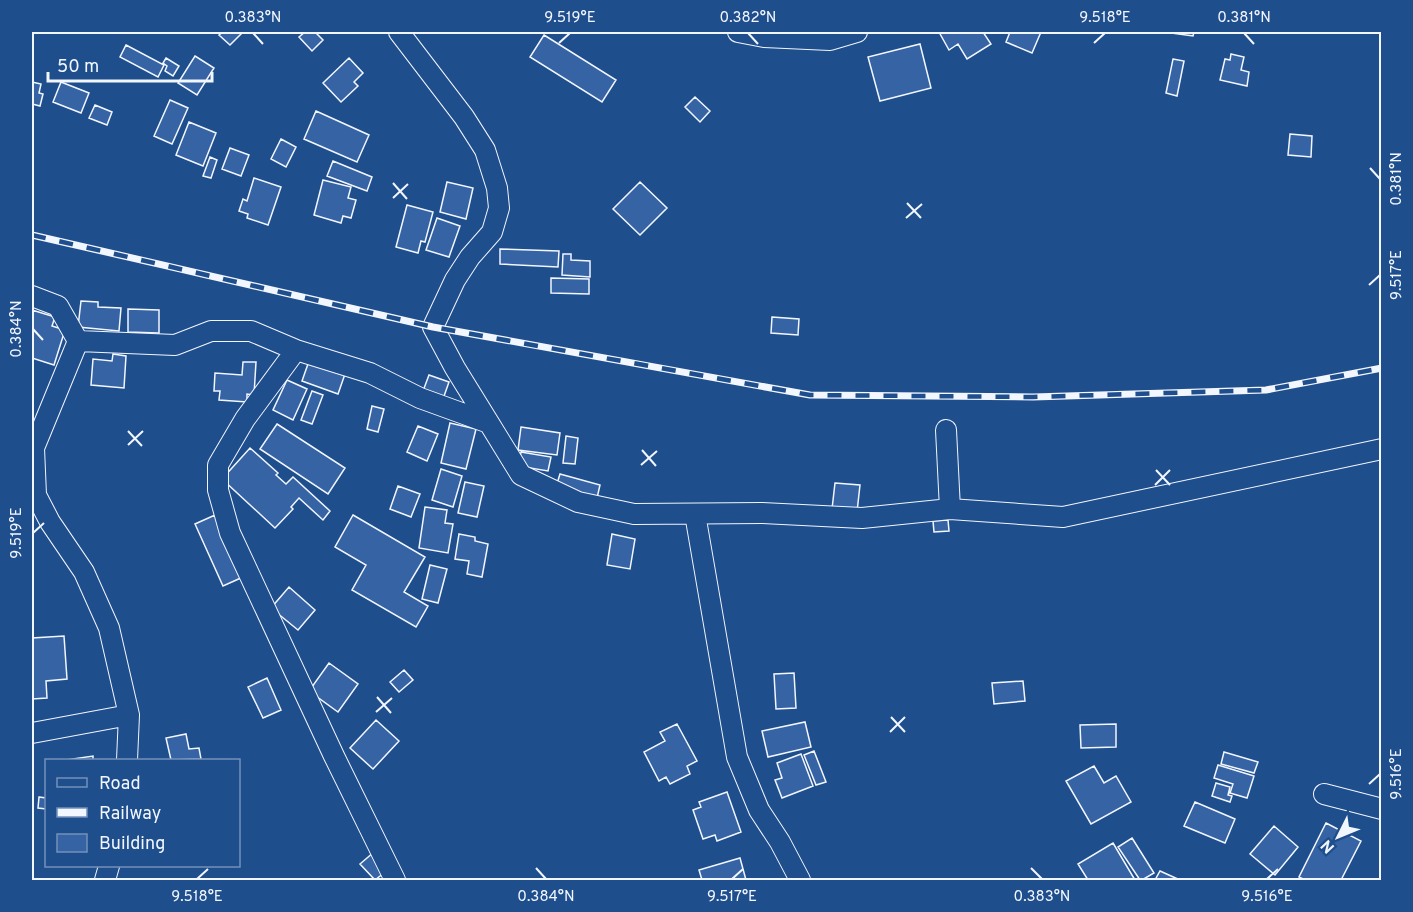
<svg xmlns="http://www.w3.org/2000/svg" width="1413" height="912" font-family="Overpass,sans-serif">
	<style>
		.building { fill: #3563a3; stroke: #f2f6ff; stroke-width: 1.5 }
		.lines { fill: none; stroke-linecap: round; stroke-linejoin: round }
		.minor-casing { stroke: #f2f6ff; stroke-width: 22 }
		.minor { stroke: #1f4e8c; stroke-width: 20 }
		.rail-casing { stroke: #f2f6ff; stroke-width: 7 }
		.rail { stroke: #1f4e8c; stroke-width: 4.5; stroke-dasharray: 14; stroke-linecap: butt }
		.ticks { fill: none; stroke: #f2f6ff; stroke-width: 2 }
		.neatline { fill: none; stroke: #f2f6ff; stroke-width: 2 }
		.ticks-label { font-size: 15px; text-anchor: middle; fill: #f2f6ff }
	</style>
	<rect width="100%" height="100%" fill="#1f4e8c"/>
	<path class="building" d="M223,32H243L230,45L219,35Z
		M305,32H315L323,40L312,51L299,37Z
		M939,32H983L991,44L967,59L958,44L949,50Z
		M1010,32H1041L1032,53L1006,42Z
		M1172,32H1194L1193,36L1171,33Z
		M544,35L616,80L602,102L530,57Z
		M920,44L931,88L880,101L868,57Z
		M126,45L164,65L158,77L120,57Z
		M1231,54L1244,57L1241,70L1249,72L1247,86L1220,80L1225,59L1230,60Z
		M195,56L214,68L197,95L178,83Z
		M166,58L179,66L173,76L165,71L167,66L163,63Z
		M349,58L363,73L354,82L358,86L341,102L323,83Z
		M1173,59L1184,61L1177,96L1166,93Z
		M32,82L41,84L39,93L43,94L40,106L32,104Z
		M61,82L89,93L81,113L53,102Z
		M695,97L710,111L700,122L685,107Z
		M170,100L188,108L172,144L154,136Z
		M95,105L112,112L107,125L89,118Z
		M316,111L369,135L357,162L304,139Z
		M189,122L216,133L203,166L176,155Z
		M1290,134L1312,136L1311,157L1288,155Z
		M281,139L296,147L286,167L271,159Z
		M230,148L249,155L241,176L222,169Z
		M210,157L217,160L211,178L203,176Z
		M333,161L372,177L367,191L327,176Z
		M254,178L281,187L268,225L247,218L248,214L239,211L243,199L247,201Z
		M323,180L351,187L348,198L356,200L351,218L343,216L341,223L314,215Z
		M447,182L473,188L466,219L440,212Z
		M640,182L667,208L640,235L613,209Z
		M407,205L433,212L425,242L421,241L418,253L396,247Z
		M437,218L460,226L449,257L426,250Z
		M500,249L559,251L558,267L500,264Z
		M563,254H571V260L590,261V277L562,275Z
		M551,278L589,279V294L551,293Z
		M81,301L98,302V307L121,308L119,331L78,327Z
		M128,309L159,310V333L128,332Z
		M32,310L55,317L52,326L65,330L54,365L32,358Z
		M772,317L799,319L798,335L771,333Z
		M113,354L126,356L124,388L91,385L93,359L112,361Z
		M309,361L345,374L338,394L302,381Z
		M243,362H256L254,395L247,394V402L219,400L220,391H214L215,373L242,375Z
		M429,375L449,382L443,399L423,391Z
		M287,380L307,389L293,420L273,410Z
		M312,391L323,395L312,424L301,420Z
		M372,406L384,409L378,432L367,429Z
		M450,423L476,429L466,469L441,463Z
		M277,424L345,468L328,494L260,449Z
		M418,426L438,434L427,461L407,452Z
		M521,427L560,433L557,455L518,450Z
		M566,436L578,438L575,464L563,463Z
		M250,448L278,473L276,475L286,484L293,477L330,511L323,520L299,498L291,507L293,509L275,528L222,479Z
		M521,452L551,457L548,471L518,466Z
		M441,469L462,476L453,507L432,500Z
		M560,474L600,485L597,498L556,487Z
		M465,482L484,486L477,517L458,513Z
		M835,483L860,485L857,512L832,509Z
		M398,486L420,494L411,517L390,509Z
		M425,507L447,510L445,523L453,524L448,553L419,548Z
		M215,515L243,577L223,586L195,524Z
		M353,515L425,557L404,592L428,606L416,627L352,590L366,565L335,547Z
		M948,520L949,531L934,532L933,521Z
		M459,534L475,537V541L488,544L482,577L467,574L469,561L455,559Z
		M612,534L635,539L630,569L607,565Z
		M430,565L447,569L438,603L422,599Z
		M289,587L315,610L298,630L271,608Z
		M64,636L67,679L46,681L47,698L32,699V638Z
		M329,663L358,684L338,712L309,691Z
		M404,670L413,680L399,692L390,682Z
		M794,673L796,708L776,709L774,674Z
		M267,678L281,710L263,718L248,687Z
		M1023,681L1025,701L994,704L992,683Z
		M376,720L399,741L373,769L350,748Z
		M805,722L811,747L768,757L762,731Z
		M677,724L697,761L687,766L690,774L670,784L666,777L659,781L644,752L665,741L660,732Z
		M1116,724V747L1081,748L1080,725Z
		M186,734L189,749L199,748L201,759L171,760L166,738Z
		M814,751L826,782L816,785L804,755Z
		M1224,752L1258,762L1254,773L1221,764Z
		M801,754L813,786L782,798L775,780L782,778L777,763Z
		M93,756V760H66Z
		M1218,765L1254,776L1247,798L1230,793L1233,784L1214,778Z
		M1094,766L1104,783L1116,776L1131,802L1091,824L1066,781Z
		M1216,783L1230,787L1228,795L1232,796L1230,802L1212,796Z
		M727,792L741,832L717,841L715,835L703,839L693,810L701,807L699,802Z
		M39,797L46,798V809L38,808Z
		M1195,802L1235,819L1225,843L1184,826Z
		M1326,823L1361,841L1341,880H1305L1299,877Z
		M1274,826L1298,847L1275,875L1250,854Z
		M1132,838L1154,873L1142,880H1140L1118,847Z
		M1113,843L1135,880H1088L1078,864Z
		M374,852L389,869L375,880L360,864Z
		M740,858L746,880H702L699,870Z
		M1160,871L1180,880H1155Z"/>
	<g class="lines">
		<g class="minor-casing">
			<path id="minor" d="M399,32L464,117L485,150L497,188L499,208L492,232L470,257L455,280L433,327L455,368L489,423
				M738,32L764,37L830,40L857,32
				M32,296L58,306L78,341
				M296,350L245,419L218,465V490L230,533L334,756L395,880
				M946,430L950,509
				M695,514L737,757L759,810L780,842L800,880
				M32,733L129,715
				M127,760L129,715L109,628L84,572L50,522L36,495L34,448L78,341L175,345L211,331H251L296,350L370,373L420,398L489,423L521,475L578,502L634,514L762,513L862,518L950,509L1063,517L1382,449
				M1324,794L1382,809
				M105,880L109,866"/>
		</g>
		<use href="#minor" class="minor"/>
		<g class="rail-casing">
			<path id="rail" d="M32,235L433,327L810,395L1033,397L1266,390L1382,368"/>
		</g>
		<use href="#rail" class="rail"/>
	</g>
	<path class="ticks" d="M253,33L263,44M748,33L758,44M1244,33L1254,44M559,43L570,33M1094,43L1105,33M1370,168L1380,179M393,183L407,199M393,198L408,184M907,203L921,218M906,218L922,204M1369,285L1380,275M33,329L43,340M128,431L142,446M128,445L143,431M642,450L656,466M641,465L657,451M1156,470L1170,485M1155,485L1170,470M33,533L44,523M377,697L391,713M376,712L392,698M891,717L905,732M890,732L905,717M1369,784L1380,774M536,868L546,879M1031,868L1042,879M197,879L208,869M732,879L743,869M1267,879L1278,869"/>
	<rect width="1413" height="912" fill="none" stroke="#1f4e8c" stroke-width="66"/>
	<rect x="45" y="759" width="195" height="108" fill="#1f4e8c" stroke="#7391ba" stroke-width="1.5"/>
	<rect x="57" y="778" width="30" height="9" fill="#1f4e8c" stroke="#7391ba" stroke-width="1.5"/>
	<text x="99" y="789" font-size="18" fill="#f2f6ff">Road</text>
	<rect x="57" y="808" width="30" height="9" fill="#f2f6ff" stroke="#7391ba" stroke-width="1.5"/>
	<text x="99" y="819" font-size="18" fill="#f2f6ff">Railway</text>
	<rect x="57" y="834" width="30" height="18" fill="#3563a3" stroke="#7391ba" stroke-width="1.5"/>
	<text x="99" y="849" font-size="18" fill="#f2f6ff">Building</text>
	<g transform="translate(1338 837) rotate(227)" stroke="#1f4e8c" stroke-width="4.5" paint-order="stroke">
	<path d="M0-4.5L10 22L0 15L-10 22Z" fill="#f2f6ff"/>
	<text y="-9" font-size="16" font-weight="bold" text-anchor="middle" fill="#f2f6ff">N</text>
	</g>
	<path d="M48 72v9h164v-9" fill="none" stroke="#f2f6ff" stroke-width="3"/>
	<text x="57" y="72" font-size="18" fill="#f2f6ff" stroke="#1f4e8c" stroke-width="4.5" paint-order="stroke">50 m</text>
	<rect x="33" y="33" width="1347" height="846" class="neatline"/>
	<g class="ticks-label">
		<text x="253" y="22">0.383°N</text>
		<text x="570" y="22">9.519°E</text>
		<text x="748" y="22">0.382°N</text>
		<text x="1105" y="22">9.518°E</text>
		<text x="1244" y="22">0.381°N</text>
		<text transform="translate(1396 179) rotate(-90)" y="5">0.381°N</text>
		<text transform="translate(1396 275) rotate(-90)" y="5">9.517°E</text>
		<text transform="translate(16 329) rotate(-90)" y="5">0.384°N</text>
		<text transform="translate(16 533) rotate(-90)" y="5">9.519°E</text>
		<text transform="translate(1396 774) rotate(-90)" y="5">9.516°E</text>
		<text x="197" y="901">9.518°E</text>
		<text x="546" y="901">0.384°N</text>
		<text x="732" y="901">9.517°E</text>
		<text x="1042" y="901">0.383°N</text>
		<text x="1267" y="901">9.516°E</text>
	</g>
</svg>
